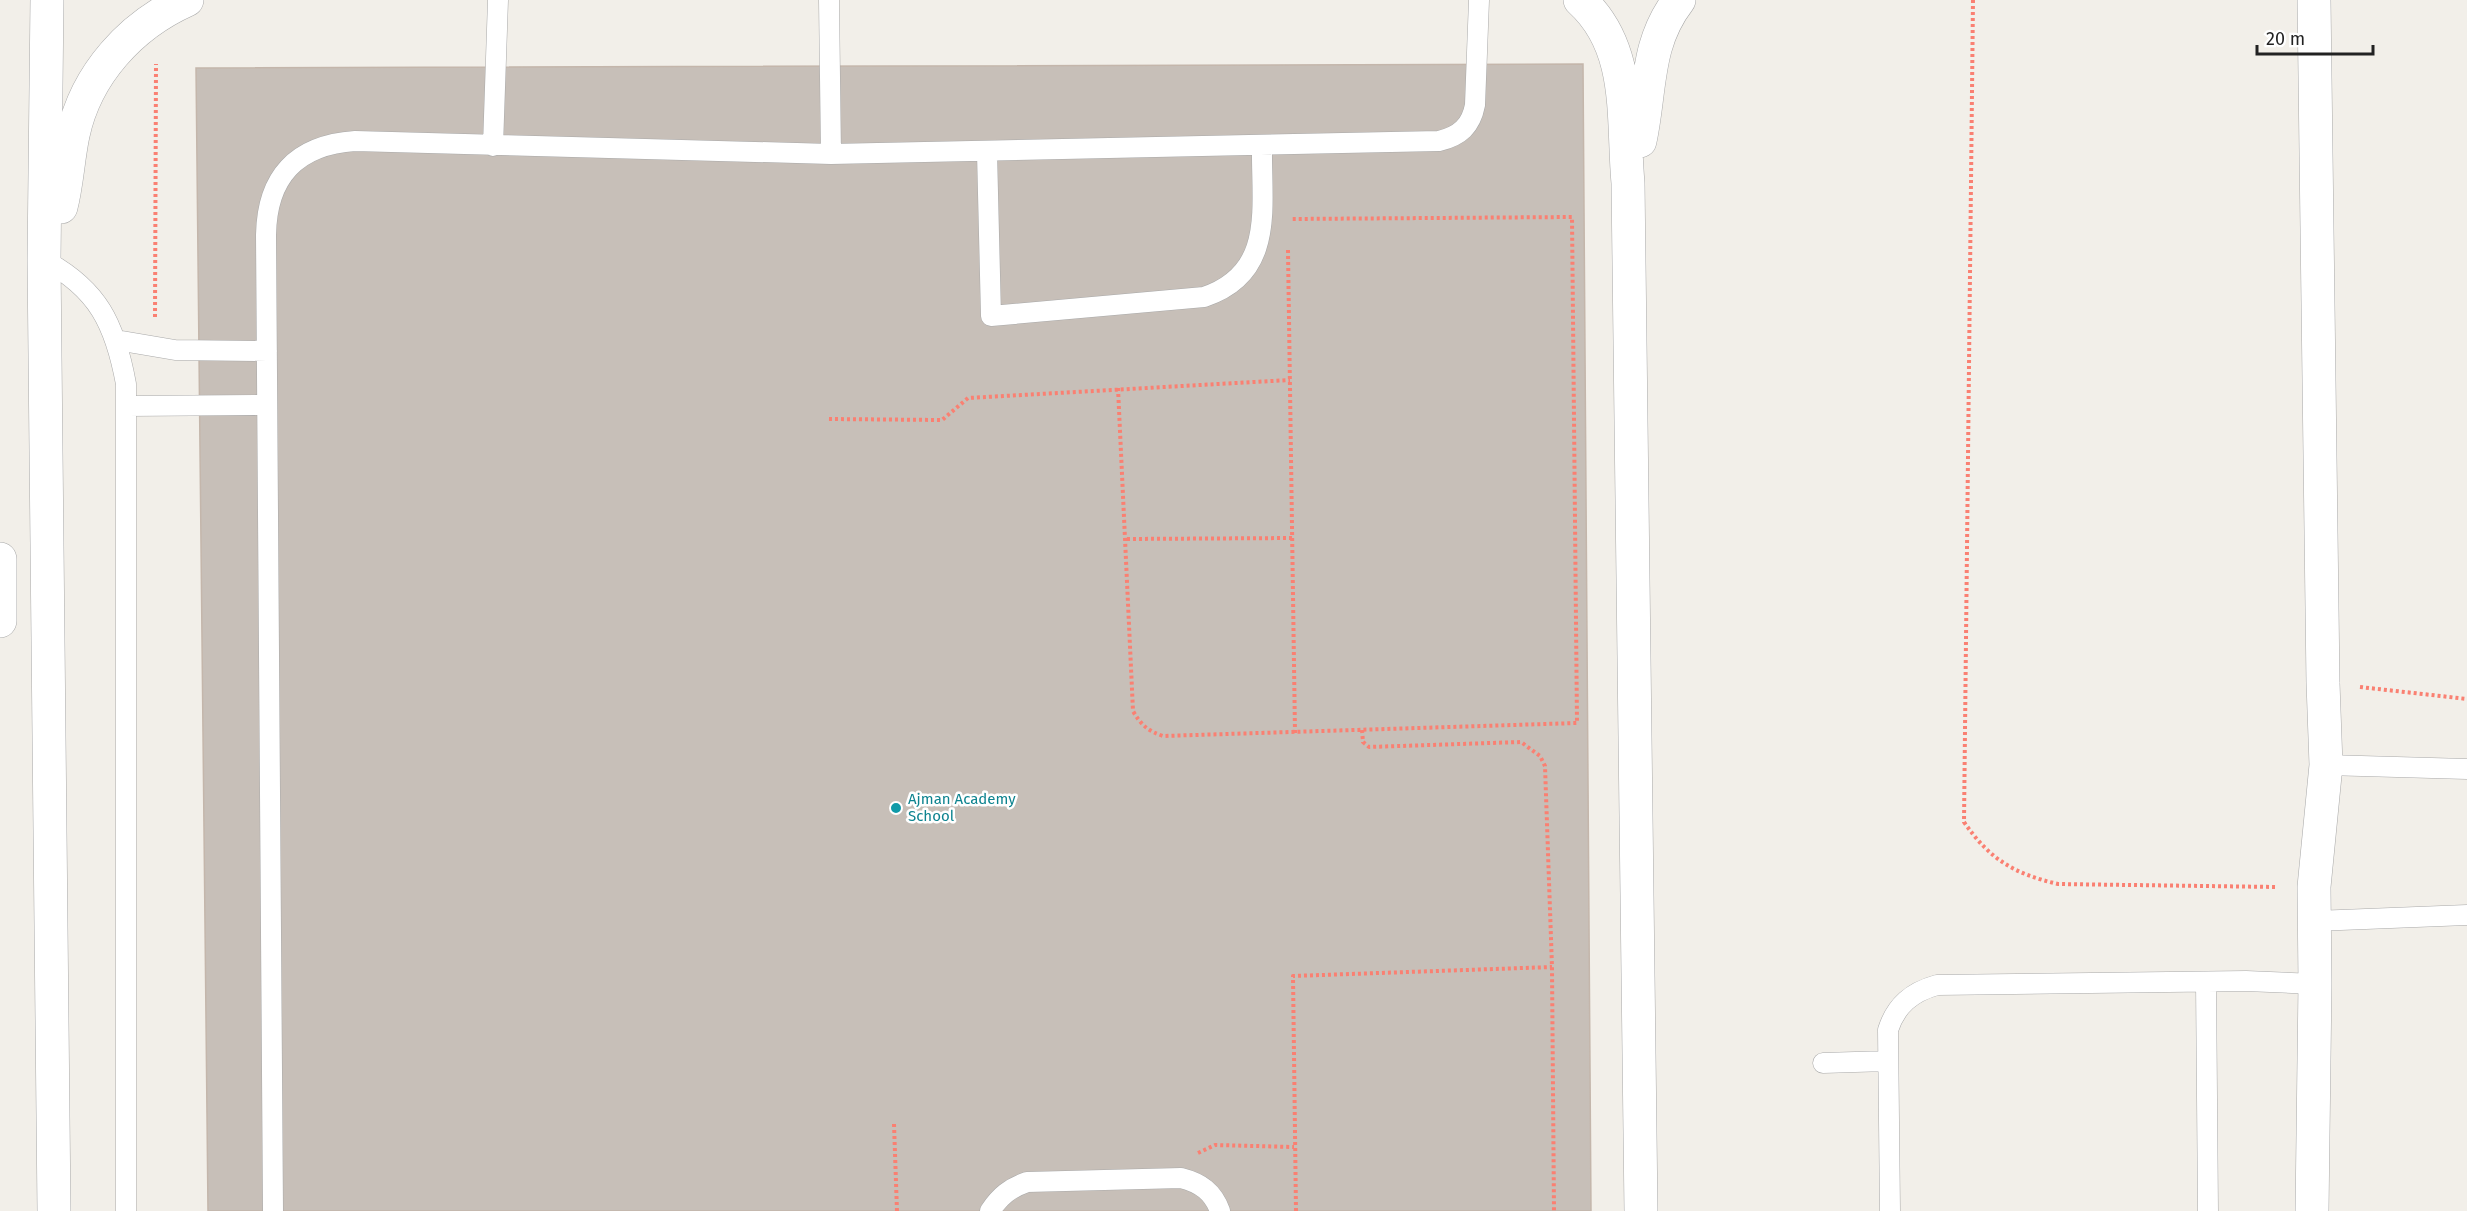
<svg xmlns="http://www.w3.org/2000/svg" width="2467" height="1211" font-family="'Fira Sans',sans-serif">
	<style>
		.building { fill: #c7bfb8; stroke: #c4b6ab; stroke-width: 1.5 }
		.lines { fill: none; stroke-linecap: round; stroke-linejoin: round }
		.service-casing { stroke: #a9a9a9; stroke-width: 21 }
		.minor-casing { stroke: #a9a9a9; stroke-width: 34 }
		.tertiary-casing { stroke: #a9a9a9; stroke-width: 34 }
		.path { stroke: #fa8072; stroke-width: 4; stroke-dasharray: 3 3; stroke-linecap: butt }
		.service { stroke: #fff; stroke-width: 20 }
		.minor { stroke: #fff; stroke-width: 33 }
		.tertiary { stroke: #fff; stroke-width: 33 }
		.culture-dot { fill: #0f9aa8; stroke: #fff; stroke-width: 2 }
		.labels { text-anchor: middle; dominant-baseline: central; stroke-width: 5; stroke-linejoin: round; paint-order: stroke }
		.culture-label { font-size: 15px; fill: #0d838f; stroke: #fff; text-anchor: start }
	</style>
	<rect width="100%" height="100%" fill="#f2efe9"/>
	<path class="building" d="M1583,64L1591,1211H208L196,68Z"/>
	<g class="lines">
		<g class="service-casing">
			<path id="service" d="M829,0L831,154
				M493,146L498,0
				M987,152L991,316L1204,297C1276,273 1261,207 1262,146
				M44,260C98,289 115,324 126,384V1211
				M116,340L175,350L267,351
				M127,406L267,405
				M2326,765L2467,769
				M2315,921L2467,915
				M2206,982L2208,1211
				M1823,1063L1887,1061
				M273,1211L266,235C267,177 296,145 355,141L831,154L1439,141C1460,136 1471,126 1475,105L1479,0
				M990,1211C1000,1196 1010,1188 1027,1182L1181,1178C1201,1183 1213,1192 1220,1211
				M1890,1211L1888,1030C1896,1005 1912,992 1937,985L2246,981L2315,984"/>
		</g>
		<g class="minor-casing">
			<path id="minor" d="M1580,0C1633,48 1622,119 1628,183L1641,1211
				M1640,141C1651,90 1645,44 1679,0
				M2312,1211L2315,984L2314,887L2326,765L2323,683L2314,0"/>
		</g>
		<g class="tertiary-casing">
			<path id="tertiary" d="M47,0L44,260L54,1211
				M61,207C67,184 68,159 73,135C86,74 131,25 187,0
				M0,559V621"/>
		</g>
		<path class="path" d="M1973,0L1964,822C1990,860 2015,874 2058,884L2277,887
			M1288,250L1295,733
			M155,317L156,64
			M1118,388L1133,711C1141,725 1148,731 1163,736L1577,723L1572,217L1291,219
			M829,419L942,420L968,398L1290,380
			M1127,539L1292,538
			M2360,687L2467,699
			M1362,730L1363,742L1369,747L1521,742L1540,756L1545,766L1552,967L1554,1211
			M894,1124L897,1211
			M1198,1153L1215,1145L1294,1147
			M1296,1211L1293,976L1552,967"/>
		<use href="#service" class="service"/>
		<use href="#minor" class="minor"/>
		<use href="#tertiary" class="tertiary"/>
	</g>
	<circle class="culture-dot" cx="896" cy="808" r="6"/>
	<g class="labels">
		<g class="culture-label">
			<text x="908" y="799">Ajman Academy<tspan x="908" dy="17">School</tspan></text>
		</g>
	</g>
	<path d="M2257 45v9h116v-9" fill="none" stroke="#222222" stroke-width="3"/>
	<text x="2266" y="45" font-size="18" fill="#222222" stroke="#ffffff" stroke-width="4.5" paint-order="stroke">20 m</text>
</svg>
